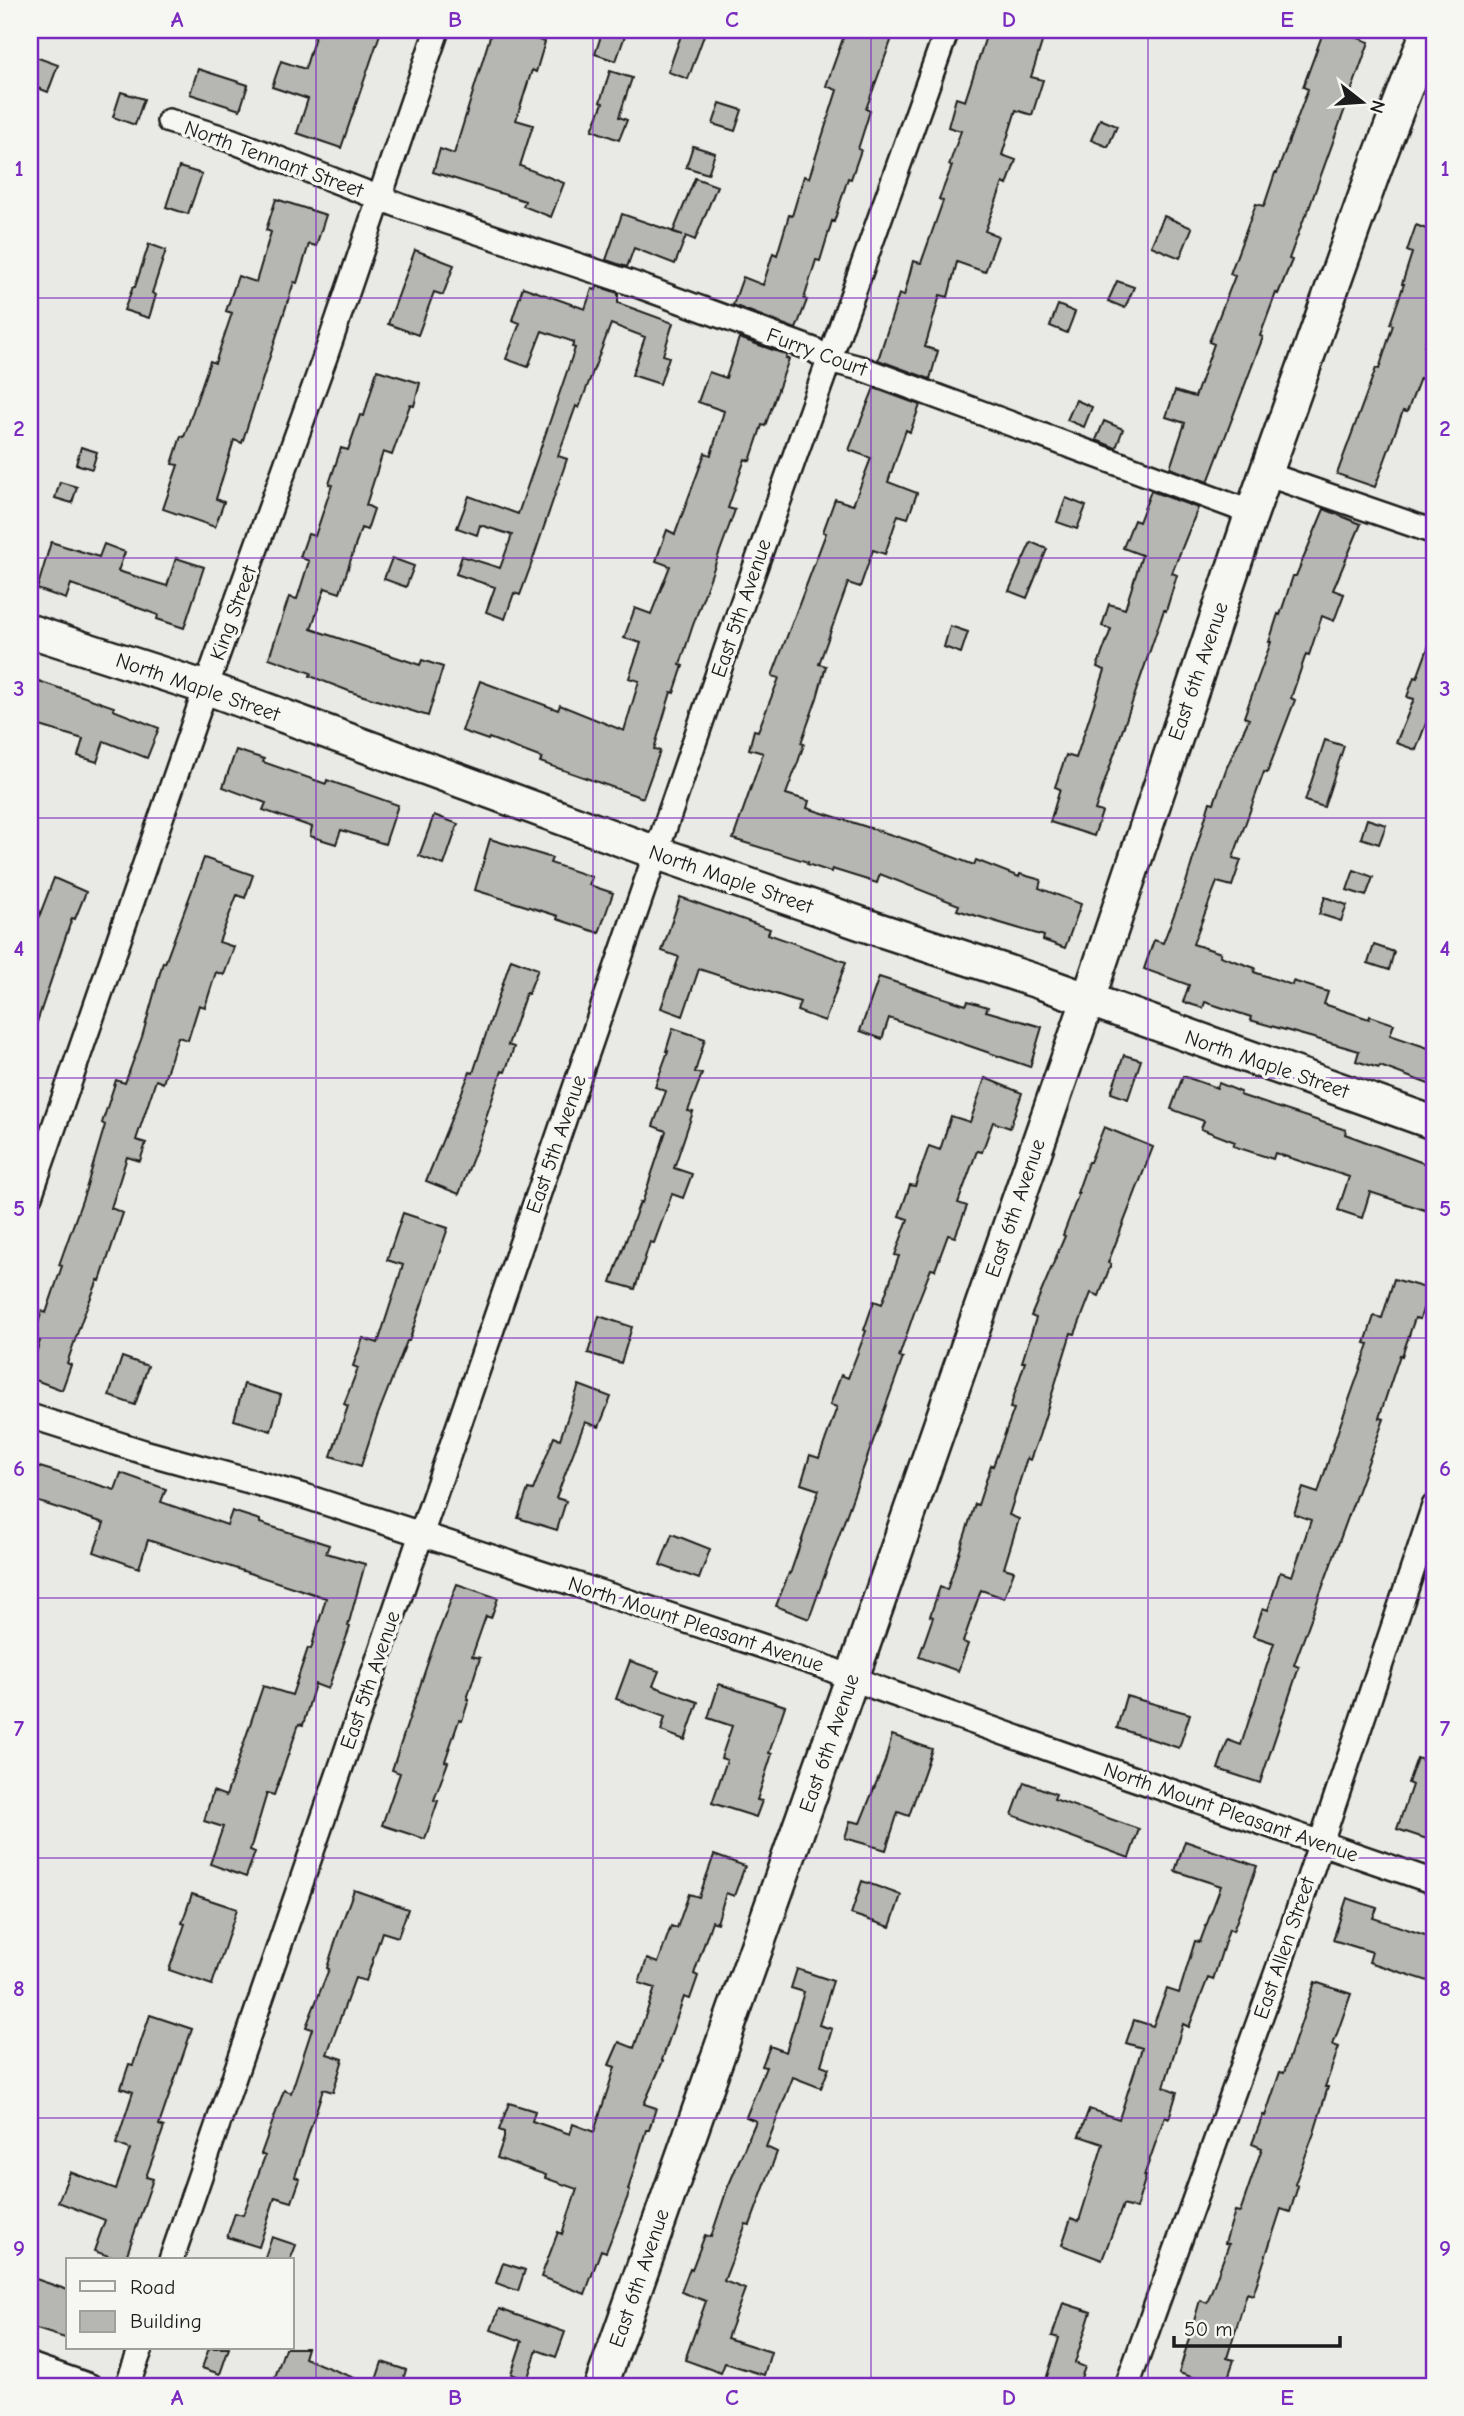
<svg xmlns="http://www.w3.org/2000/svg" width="1464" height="2416" font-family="'Comic Neue',sans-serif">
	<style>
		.building { fill: #b6b6b3; stroke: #1c1c1c; stroke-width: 2 }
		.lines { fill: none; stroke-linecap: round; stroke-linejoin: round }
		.street-casing { stroke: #1c1c1c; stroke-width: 28 }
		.secondary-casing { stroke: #1c1c1c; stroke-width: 37 }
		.street { stroke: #f6f6f2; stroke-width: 23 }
		.secondary { stroke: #f6f6f2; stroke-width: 32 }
		.grid { fill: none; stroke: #7b2cbf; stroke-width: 2; stroke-opacity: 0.55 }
		.labels { text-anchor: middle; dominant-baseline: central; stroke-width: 7; stroke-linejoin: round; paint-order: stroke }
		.street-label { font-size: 21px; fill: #1c1c1c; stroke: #f6f6f2 }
		.neatline { fill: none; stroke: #7b2cbf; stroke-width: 2.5 }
		.grid-label { font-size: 23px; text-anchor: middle; font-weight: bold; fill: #7b2cbf }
	</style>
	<rect width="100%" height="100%" fill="#e9e9e5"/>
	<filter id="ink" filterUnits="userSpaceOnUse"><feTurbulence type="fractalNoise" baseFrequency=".0143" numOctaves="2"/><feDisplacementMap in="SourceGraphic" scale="14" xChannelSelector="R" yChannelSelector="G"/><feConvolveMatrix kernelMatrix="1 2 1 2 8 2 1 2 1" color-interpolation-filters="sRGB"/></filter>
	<g filter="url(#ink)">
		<path class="building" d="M317,30H368L380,34L341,148L297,133L308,99L272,87L281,61L305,69Z
			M492,30H507L545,42L536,72L532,70L516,120L533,125L520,166L564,183L551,217L523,206L525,201L433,172L440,149L454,154Z
			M603,30H627L616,61L595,54Z
			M683,30H706L688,79L668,72Z
			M846,30H895L866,109L870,111L858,149L861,150L851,179L848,178L834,222L832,221L820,261L816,260L804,299L807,300L796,329L733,305L743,277L763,285L773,253L777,255L789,215L792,216L804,176L809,178L837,90L826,86Z
			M988,30H1025L1044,36L1031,77L1043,80L1032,115L1016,110L1002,155L1016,160L1007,185L1003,183L985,231L998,236L985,272L957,262L948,297L940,295L925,347L938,351L930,379L878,360L899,294L904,296L913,261L921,263L943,201L939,199L952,166L949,165L961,131L948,127L956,98L965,101Z
			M1324,30H1337L1369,42L1307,214L1306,213L1289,259L1292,260L1278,294L1276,293L1260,336L1263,337L1208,482L1170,468L1185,423L1166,417L1175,391L1195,397L1214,344L1209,342L1235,276L1230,274L1256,204L1264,206L1275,173H1277L1308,89L1303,87Z
			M30,55L58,65L48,92L30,85Z
			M198,69L248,85L240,110L190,94Z
			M610,71L632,78L619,117L627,120L619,140L592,130L603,103L600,102Z
			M121,92L144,99L135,125L113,117Z
			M720,103L742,110L735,131L713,124Z
			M1100,119L1117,126L1108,147L1091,140Z
			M693,146L715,153L708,174L686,167Z
			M179,167L202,174L188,214L166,207Z
			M695,178L717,186L695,240L686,236L675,264L634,248L627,267L606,260L622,214L683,235L673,232Z
			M276,199L326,215L316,246L309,244L297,283L294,282L242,443L234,440L216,499L224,502L215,527L163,509L178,465L172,464L181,436L184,437L210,361L215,363L232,313L226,311L238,276L256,282L271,232L266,230Z
			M1164,216L1192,228L1180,258L1151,246Z
			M1416,225L1434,232V317L1424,346L1433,349L1423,379L1420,378L1407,412L1403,411L1375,487L1337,474L1376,368L1379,369L1393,325L1390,324L1404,284H1402L1412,253L1407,251Z
			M149,244L166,250L152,293L156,295L149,318L124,310L133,287H135Z
			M415,250L454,265L443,295L434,292L418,335L388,324Z
			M1117,281L1134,287L1125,308L1108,301Z
			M597,286L618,293V303L673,323L663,355L669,357L660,384L632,375L645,337L611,324L579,408L576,406L558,456L567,459L530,568L520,595L514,593L505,619L486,612L495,587L456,574L462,556L500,568L512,535L480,525L477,535L457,528L469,496L518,514L575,348L572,347L574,342L542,331L528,367L506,359L520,323L512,320L523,287L585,309L592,289L596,290Z
			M1058,305L1075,312L1067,333L1050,326Z
			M739,338L787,355L786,358L789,359L765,426L762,425L750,461L745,459L728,508L735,510L692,628L680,665L683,666L674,693L671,692L654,749L660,751L643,798L540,762L542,758L489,738L488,740L462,731L480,681L558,710L560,705L624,731L639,681L629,678L641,643L624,638L635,608L651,614L670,566L656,561L667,530L675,534L705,453L711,455L724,411L698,402L709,372L726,378Z
			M377,370L420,383L414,406L410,405L392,455L383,452L366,505L374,509L367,530L361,528L340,593L325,588L311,629L420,665L422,660L443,667L428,716L354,693L310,676L311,673L269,658L289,597L297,599L309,561L300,557L308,534L315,536L332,485L329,484L341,448L348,450L360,415L364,416Z
			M874,388L920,405L910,432L906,430L888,482L917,493L908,518L898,515L885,554L873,550L860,587L848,583L819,664L826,666L817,698L801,743L804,744L798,762L786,794L809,801L807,808L908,840L974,865L976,860L1019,877L1020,874L1041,880L1039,888L1081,904L1065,948L1043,940L1044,936L957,910L959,905L880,874L877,883L832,869L831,872L807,864L808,862L733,839L763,753L749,749L754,730L758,731L779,678L772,676L826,533L823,532L835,499L853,505L871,458L849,450Z
			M1076,400L1092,407L1084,427L1067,420Z
			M1104,421L1123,429L1116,448L1096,440Z
			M81,447L97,452L92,469L76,464Z
			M60,482L77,487L72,503L55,498Z
			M1151,491L1198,508L1172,573L1177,575L1166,611L1164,610L1095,810L1102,812L1094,836L1050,822L1060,789L1055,787L1066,755L1076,758L1105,670L1097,667L1111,629L1102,626L1109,604L1125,609L1142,555L1123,548L1134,520L1139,522Z
			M1066,498L1086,506L1077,529L1057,522Z
			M1324,509L1361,524L1333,590L1344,594L1334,621L1322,616L1309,655L1306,654L1291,698L1295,700L1267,773L1264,772L1233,858L1241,860L1232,886L1217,882L1193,944L1221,953L1220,956L1255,968L1254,972L1292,985L1293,981L1328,992L1324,1004L1369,1019L1370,1016L1394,1024L1390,1035L1434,1050V1086L1380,1066L1379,1068L1356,1061L1359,1051L1250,1020L1251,1017L1205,1002L1203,1008L1183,1002L1189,985L1144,969L1154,940L1163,943L1185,886L1210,802L1214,803L1227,767L1249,719L1244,717L1271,642H1269L1278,614L1280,615L1293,576H1296Z
			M51,542L99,557L104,544L125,552L118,571L167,586L176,558L204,567L184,628L157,619L158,615L71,584L66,599L37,589Z
			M1031,542L1047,549L1027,598L1009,591Z
			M392,558L414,566L406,587L384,579Z
			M950,626L968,632L961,653L944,647Z
			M1432,637H1434V702L1416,750L1396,743L1414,699L1407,697L1414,677L1417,678Z
			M30,678L114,707L113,710L159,728L147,758L104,741L97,762L78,756L83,739L30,723Z
			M1325,740L1344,746L1324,807L1305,801Z
			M236,750L264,759L263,762L326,784L327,780L398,805L385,844L341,830L336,844L310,836L312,827L263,810L266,803L223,787Z
			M434,815L458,824L444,865L419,856Z
			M1367,819L1386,825L1379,844L1361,838Z
			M490,839L552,858L550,863L592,877L589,885L613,893L599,933L557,919L558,916L475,890Z
			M204,858L253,875L245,898L237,895L219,942L234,947L224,975L216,972L205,1007L199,1005L188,1040L178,1037L163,1083L156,1080L136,1140L146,1143L140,1161L127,1157L111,1208L123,1213L100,1281L98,1280L83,1317L67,1363L71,1365L62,1390L30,1378V1371L40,1341L33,1339L42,1311L46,1313L62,1266L59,1265L85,1192L105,1125L102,1123L116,1080L125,1083L142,1037L163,962L165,963Z
			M1354,870L1373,877L1366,896L1347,890Z
			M54,878L86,892L75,919L72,918L33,1034L30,1033V940Z
			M680,897L770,929L768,934L846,962L825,1021L797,1011L800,1002L699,969L683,1016L661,1008L679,957L662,951Z
			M1325,897L1347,905L1341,921L1319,914Z
			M1374,945L1394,952L1389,970L1368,963Z
			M511,959L538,969L528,994L526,993L508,1045L514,1047L505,1072L502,1071L485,1120L487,1121L459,1194L426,1181L470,1072L473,1073Z
			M879,977L966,1005L968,1001L988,1007L986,1011L1042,1027L1030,1067L889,1018L882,1039L860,1031Z
			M673,1028L705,1039L695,1072L702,1074L688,1111L693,1112L674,1168L692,1174L683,1198L672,1194L654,1243L650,1242L635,1289L611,1282L640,1202L642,1203L666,1131L653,1126L666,1091L655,1087L668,1051H666Z
			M1124,1055L1141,1060L1128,1099L1111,1093Z
			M1183,1076L1217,1088L1219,1083L1241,1092L1240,1095L1346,1130L1345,1134L1434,1167V1213L1370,1192L1362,1218L1338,1210L1349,1177L1275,1153L1273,1159L1233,1146L1235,1142L1201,1129L1204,1121L1171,1109Z
			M985,1078L1022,1093L1010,1128L993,1122L982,1152L977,1151L958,1203L967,1206L955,1237L948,1235L935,1270L931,1269L916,1307L899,1357L903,1358L809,1619L776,1606L789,1573L790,1574L819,1490L801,1484L810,1455L819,1458L837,1407L830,1405L841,1375L848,1378L866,1331L864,1330L874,1301L882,1304L899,1256L895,1255L908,1219L899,1216L910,1185L915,1186L929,1146L940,1150L951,1116L970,1122Z
			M1104,1127L1153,1147L1108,1263L1111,1264L1099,1296L1091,1293L1075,1334L1071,1333L1039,1436L1030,1460L1027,1458L1009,1515L1019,1519L1004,1568L1014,1571L1004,1598L981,1590L963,1642L968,1644L958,1671L919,1657L933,1617L930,1616L940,1587L947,1590L975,1504L978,1505L991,1465L993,1466L1014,1409L1010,1408L1025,1362H1022L1036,1318L1031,1316L1065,1236L1063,1235L1079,1193H1077L1088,1162H1090Z
			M403,1213L448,1228L409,1341H407L377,1417L361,1466L331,1456L348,1406L344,1404L358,1368L353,1366L363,1338L378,1343L403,1265L387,1260Z
			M1394,1279L1429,1289L1420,1319L1415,1318L1402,1356L1400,1355L1379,1418L1384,1419L1376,1441L1294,1665L1299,1667L1260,1783L1218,1769L1228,1740L1241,1745L1274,1643L1253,1636L1263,1608L1268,1610L1280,1572L1292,1576L1311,1520L1294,1514L1303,1488L1318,1493L1339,1428L1369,1344L1365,1343L1374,1316L1382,1318Z
			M599,1316L632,1327L621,1363L588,1353Z
			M122,1357L148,1366L135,1405L109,1396Z
			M244,1384L281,1395L271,1431L234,1420Z
			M579,1385L611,1397L599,1427L585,1422L556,1498L566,1501L557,1530L518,1518L528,1489L533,1490L554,1437L560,1439Z
			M30,1464L115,1490L121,1473L166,1489L161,1502L227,1525L232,1511L260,1520V1523L329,1545L326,1553L365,1564L348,1626L350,1627L328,1689L315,1684L303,1725L299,1724L274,1795L267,1793L250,1850L255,1852L246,1877L210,1864L223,1827L204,1821L213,1791L226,1796L263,1686L292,1695L308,1648L311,1649L326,1598L148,1540L139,1568L94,1552L104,1523L30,1499Z
			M672,1534L710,1549L699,1579L660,1565Z
			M457,1584L498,1598L491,1618L486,1616L472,1656L480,1658L467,1699H469L462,1721L459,1720L445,1761L448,1762L434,1800L438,1801L425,1839L382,1825L400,1773L392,1770L434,1644Z
			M630,1661L659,1671L653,1686L698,1702L685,1740L661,1731L665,1717L616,1699Z
			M719,1684L785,1706L769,1753L772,1754L757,1800L762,1801L756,1817L712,1803L727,1760L721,1758L732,1726L708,1718Z
			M1126,1696L1190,1714L1179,1748L1117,1728Z
			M892,1735L932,1749L909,1816L898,1812L886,1850L845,1838L850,1821L860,1823L885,1761Z
			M1417,1758L1434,1764V1818L1427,1839L1397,1829L1412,1785L1408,1783Z
			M1024,1782L1056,1794L1054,1799L1139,1829L1129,1858L1012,1815Z
			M1185,1841L1257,1866L1233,1931L1229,1929L1213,1980L1208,1978L1189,2027L1183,2024L1164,2087L1177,2092L1169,2118L1165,2116L1144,2176H1146L1136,2209L1123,2205L1102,2260L1062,2245L1071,2218L1079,2221L1103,2144L1079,2136L1089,2109L1119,2119L1142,2048L1126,2043L1134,2020L1153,2026L1167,1989L1179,1993L1195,1941L1200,1942L1221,1886L1175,1871Z
			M714,1855L745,1866L734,1896L726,1893L717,1923L712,1921L694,1974L698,1976L690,1999L684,1997L662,2060L663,2061L644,2104L656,2108L649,2130H646L628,2190L630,2191L606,2252L601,2250L585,2294L541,2277L558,2232L562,2234L577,2189L545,2178L546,2175L497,2158L504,2138V2132L499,2130L509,2103L535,2111L532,2121L570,2134L573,2124L594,2132L615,2067L609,2065L619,2042L634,2048L655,1988L639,1983L647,1959L658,1963L671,1926L677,1928L689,1894L699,1897Z
			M862,1881L901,1895L890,1927L851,1914Z
			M354,1890L408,1909L398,1937L382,1932L366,1981L355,1978L327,2054L343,2059L333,2092L323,2089L295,2177L300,2179L292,2202L275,2197L259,2247L227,2237L235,2213L243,2215L265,2156L261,2154L284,2090L291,2093L312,2029L306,2027L329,1969L327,1968L337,1936Z
			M192,1894L237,1909L212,1985L169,1970L185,1924L182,1923Z
			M1347,1898L1377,1908L1373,1918L1434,1938V1983L1369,1962L1372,1952L1333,1940Z
			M797,1969L833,1981L819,2025L832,2029L821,2065L829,2068L821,2088L793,2077L766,2147L777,2152L750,2225L746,2224L724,2281L745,2289L727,2338L771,2352L764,2375L725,2363L721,2373L685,2360L706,2301L681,2292L690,2268L692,2269L705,2235L711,2237L727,2189L756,2121L746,2117L766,2067L762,2066L770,2046L786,2052L804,1992L791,1988Z
			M1315,1982L1351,1994L1333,2045L1339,2047L1325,2087H1328L1314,2133L1295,2184L1298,2186L1290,2212L1281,2209L1253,2295L1247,2293L1227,2358L1234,2360L1225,2386H1220L1179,2373L1200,2300L1207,2303L1229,2244L1225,2243L1235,2211L1240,2212L1262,2148L1252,2144L1263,2115L1265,2116L1280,2072L1284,2073Z
			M150,2015L192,2029L159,2125L164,2127L146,2177L153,2179L125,2260H120L94,2251L105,2220L58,2202L70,2172L116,2189L130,2149L116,2144L133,2092L121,2088L129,2064L133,2065Z
			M272,2237L296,2245L290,2260H264Z
			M503,2263L525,2270L518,2291L496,2283Z
			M30,2277L68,2290V2339L30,2327Z
			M1063,2303L1091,2312L1075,2363L1085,2367L1078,2386H1044L1059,2338L1052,2336Z
			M499,2309L565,2332L556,2357L537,2350L527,2380L511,2374L522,2341L491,2330Z
			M209,2348H229L220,2374L202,2368Z
			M285,2348H307L304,2358L374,2386H272Z
			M382,2362L406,2370L401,2386H374Z"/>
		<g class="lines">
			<g class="street-casing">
				<path id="street" d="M169,121L230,140L403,207L634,284L814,350L829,360L860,368L1236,507L1251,515
					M1266,474L1434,532
					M30,1196L216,659L325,357L437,30
					M30,1416L144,1452L304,1496L636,1604L825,1667L877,1688L1086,1762L1434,1882
					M171,2260L737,618L947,30
					M30,2365L90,2386
					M127,2386L141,2348
					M1127,2386L1283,1955L1434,1506"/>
			</g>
			<g class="secondary-casing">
				<path id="secondary" d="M30,631L207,688L657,853L874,928L1042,983L1434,1123
					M601,2386L852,1678L1088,1000L1251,515L1374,171L1428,30"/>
			</g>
			<use href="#street" class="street"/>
			<use href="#secondary" class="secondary"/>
		</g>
	</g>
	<path class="grid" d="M316,30V2386M593,30V2386M871,30V2386M1148,30V2386M30,298H1434M30,558H1434M30,818H1434M30,1078H1434M30,1338H1434M30,1598H1434M30,1858H1434M30,2118H1434"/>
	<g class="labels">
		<g class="street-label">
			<text transform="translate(274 159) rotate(20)">North Tennant Street</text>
			<text transform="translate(817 352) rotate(20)">Furry Court</text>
			<text transform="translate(741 608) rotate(-71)">East 5th Avenue</text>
			<text transform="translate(233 613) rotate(-70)">King Street</text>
			<text transform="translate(1198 671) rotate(-71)">East 6th Avenue</text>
			<text transform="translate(198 687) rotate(19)">North Maple Street</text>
			<text transform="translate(731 879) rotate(19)">North Maple Street</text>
			<text transform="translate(1267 1064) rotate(19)">North Maple Street</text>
			<text transform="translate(556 1144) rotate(-71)">East 5th Avenue</text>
			<text transform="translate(1015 1208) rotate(-71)">East 6th Avenue</text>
			<text transform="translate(696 1624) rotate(18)">North Mount Pleasant Avenue</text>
			<text transform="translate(370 1680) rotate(-71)">East 5th Avenue</text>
			<text transform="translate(829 1743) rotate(-71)">East 6th Avenue</text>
			<text transform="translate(1231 1812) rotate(19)">North Mount Pleasant Avenue</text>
			<text transform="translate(1284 1948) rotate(-71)">East Allen Street</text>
			<text transform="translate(639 2278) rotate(-71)">East 6th Avenue</text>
		</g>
	</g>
	<rect width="1464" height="2416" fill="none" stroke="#f6f6f2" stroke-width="77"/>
	<rect x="66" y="2258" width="228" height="91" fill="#f6f6f2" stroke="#9f9f9c" stroke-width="2"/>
	<rect x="80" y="2281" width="35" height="10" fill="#f6f6f2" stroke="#9f9f9c" stroke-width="2"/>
	<text x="130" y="2294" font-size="21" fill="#1c1c1c">Road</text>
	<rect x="80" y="2311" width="35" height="21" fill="#b6b6b3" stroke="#9f9f9c" stroke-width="2"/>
	<text x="130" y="2328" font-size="21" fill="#1c1c1c">Building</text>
	<g transform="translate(1362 102) rotate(107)" stroke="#f6f6f2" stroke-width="5" paint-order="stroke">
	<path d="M0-5L12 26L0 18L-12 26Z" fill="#1c1c1c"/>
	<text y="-10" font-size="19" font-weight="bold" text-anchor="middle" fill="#1c1c1c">N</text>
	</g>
	<path d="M1174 2336v10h166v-10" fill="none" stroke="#1c1c1c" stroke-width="3.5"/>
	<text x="1184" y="2336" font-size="21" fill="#1c1c1c" stroke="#f6f6f2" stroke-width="5" paint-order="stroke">50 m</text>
	<rect x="38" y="38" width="1388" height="2340" class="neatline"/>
	<g class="grid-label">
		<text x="177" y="27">A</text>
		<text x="455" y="27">B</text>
		<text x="732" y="27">C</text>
		<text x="1009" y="27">D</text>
		<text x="1287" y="27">E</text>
		<text x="19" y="176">1</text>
		<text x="1445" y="176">1</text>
		<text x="19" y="436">2</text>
		<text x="1445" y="436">2</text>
		<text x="19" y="696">3</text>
		<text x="1445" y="696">3</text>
		<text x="19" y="956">4</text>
		<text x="1445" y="956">4</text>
		<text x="19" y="1216">5</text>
		<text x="1445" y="1216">5</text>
		<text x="19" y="1476">6</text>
		<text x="1445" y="1476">6</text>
		<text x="19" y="1736">7</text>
		<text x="1445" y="1736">7</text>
		<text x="19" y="1996">8</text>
		<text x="1445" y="1996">8</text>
		<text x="19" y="2256">9</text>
		<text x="1445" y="2256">9</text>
		<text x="177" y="2405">A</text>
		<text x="455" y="2405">B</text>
		<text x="732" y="2405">C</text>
		<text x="1009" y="2405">D</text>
		<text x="1287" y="2405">E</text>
	</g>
</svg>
